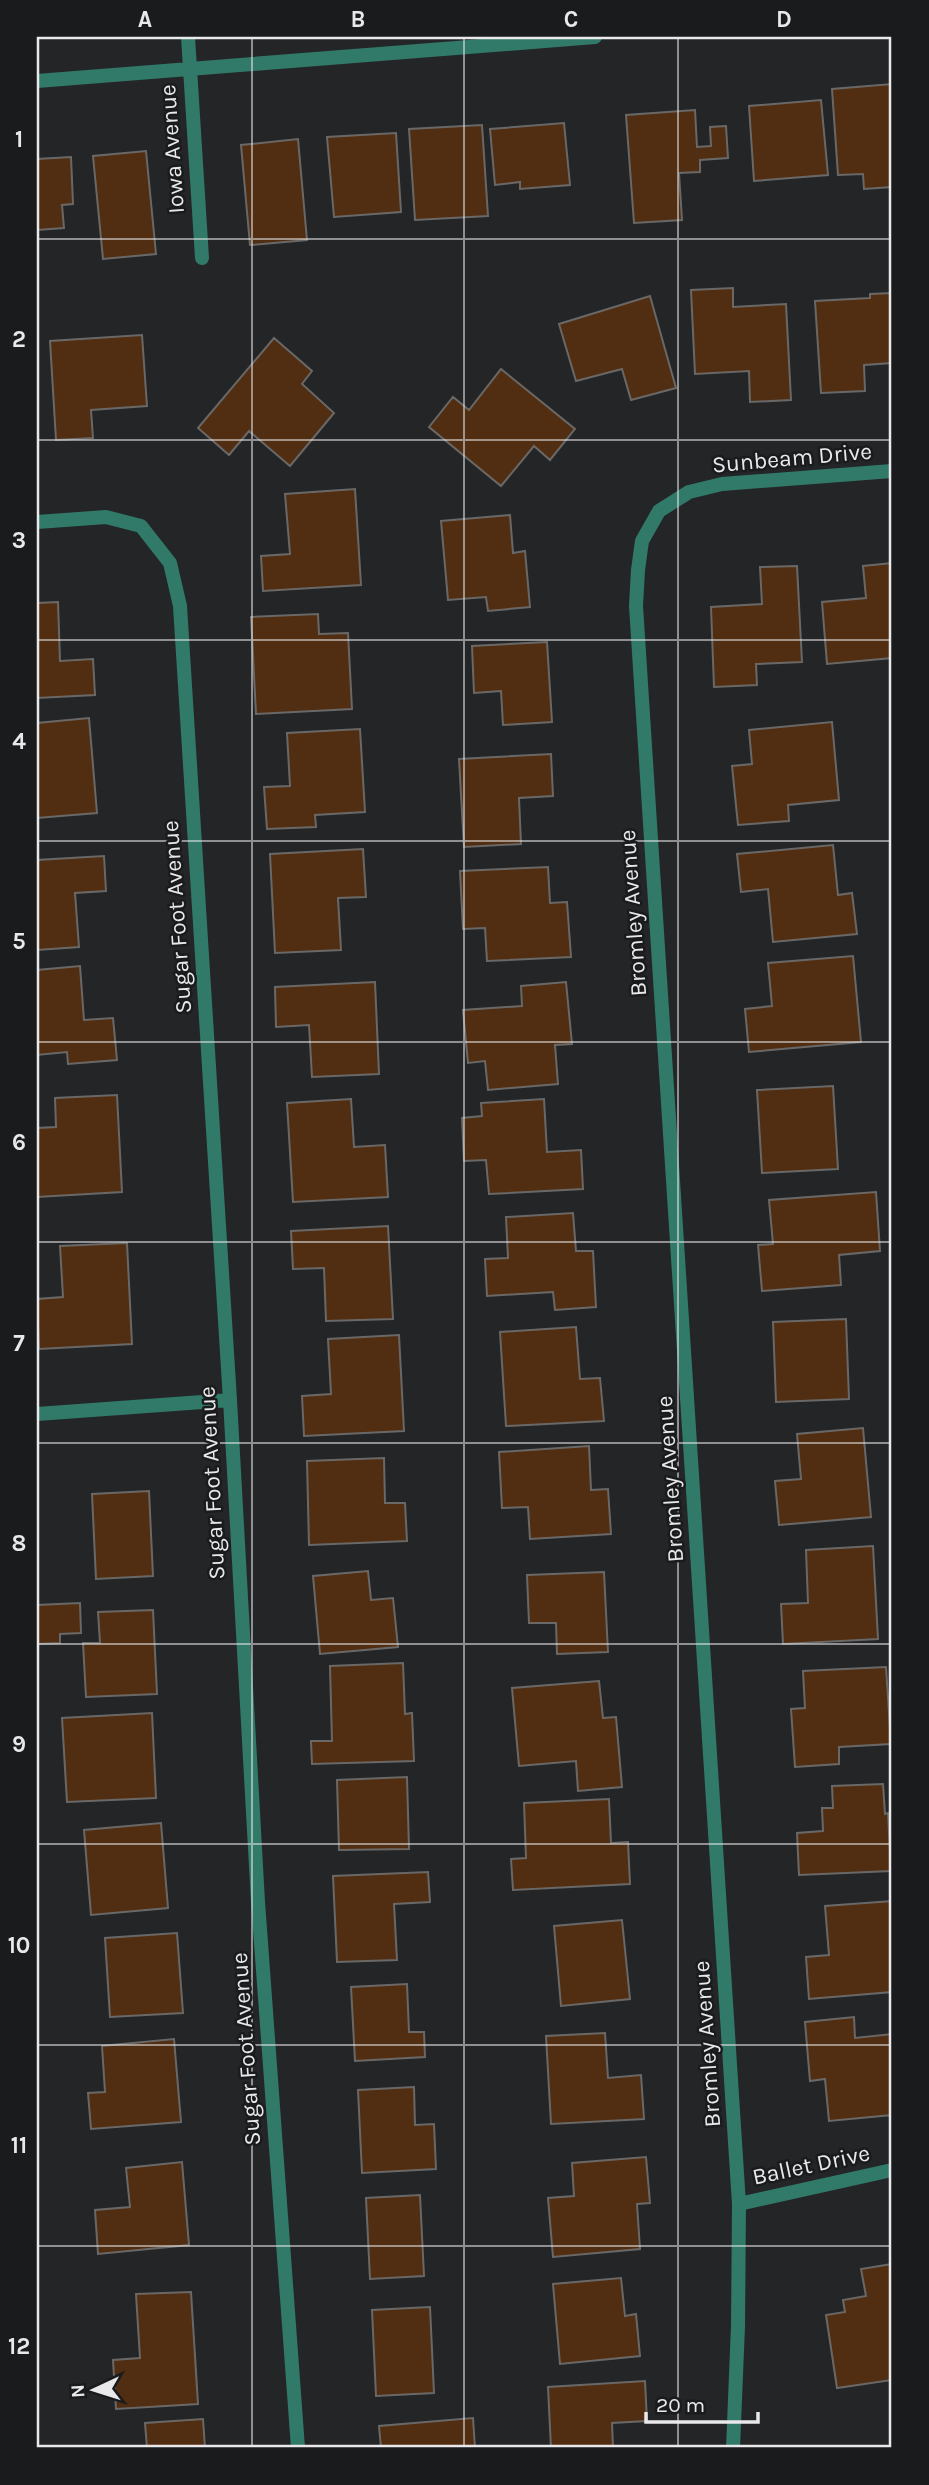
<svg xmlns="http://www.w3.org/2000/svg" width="929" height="2485" font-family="Karla,sans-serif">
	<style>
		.building { fill: #512d11; stroke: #6a6866; stroke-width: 2 }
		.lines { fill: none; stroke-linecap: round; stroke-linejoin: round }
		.minor { stroke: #317a69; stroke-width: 14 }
		.tertiary { stroke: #317a69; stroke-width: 14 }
		.grid { fill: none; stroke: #e9e9eb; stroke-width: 2; stroke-opacity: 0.55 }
		.labels { text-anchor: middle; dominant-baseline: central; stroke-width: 5; stroke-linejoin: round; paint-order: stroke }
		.street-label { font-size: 23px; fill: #e9e9eb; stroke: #1a1b1d }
		.neatline { fill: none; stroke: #e9e9eb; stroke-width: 2.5 }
		.grid-label { font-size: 23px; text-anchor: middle; font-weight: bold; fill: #e9e9eb }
	</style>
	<rect width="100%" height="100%" fill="#242527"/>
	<path class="building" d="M892,84V187L864,189L863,174L838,175L832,89Z
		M821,100L828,175L754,181L749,106Z
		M695,110L697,147L711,146L710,127L726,126L728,158L700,160V172L679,173L682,220L634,223L626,115Z
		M564,123L570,185L520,189V182L495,185L490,129Z
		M482,125L488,216L415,220L409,129Z
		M396,133L401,212L334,217L327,137Z
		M298,139L307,240L250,245L241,145Z
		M146,151L156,254L103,259L93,156Z
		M71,157L73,204L62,205L64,228L37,230V159Z
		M733,288V307L786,304L791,400L750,402L749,371L695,374L691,290Z
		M892,293V363L864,365L865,391L821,393L815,301L870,298V294Z
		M650,296L676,388L631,400L622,369L576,381L559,324Z
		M142,335L147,406L91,410L93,438L56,440L50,341Z
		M274,338L312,371L302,384L334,413L290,466L249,431L229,455L198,428Z
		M501,369L575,429L550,460L534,446L501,486L429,427L453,397L469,410Z
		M355,489L361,585L263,591L261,556L290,554L285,494Z
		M510,515L513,553L525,551L530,607L488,611L486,597L448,600L441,521Z
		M892,563V658L827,664L822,602L866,598L863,566Z
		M797,566L802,662L756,664L757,685L714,687L711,607L762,604L760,567Z
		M58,602L60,661L93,659L95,695L37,698V603Z
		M318,614L319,634L348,633L352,709L256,714L251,617Z
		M547,642L552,722L503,725L501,691L474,693L472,646Z
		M89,718L97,813L37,818V723Z
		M832,722L839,800L788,805L789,821L738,825L732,766L752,764L749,730Z
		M360,729L365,812L315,815L316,827L267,829L264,787L290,786L287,733Z
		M551,754L553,796L519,798L521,844L464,847L459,759Z
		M833,845L838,895L852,893L857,934L773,942L768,889L741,892L737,854Z
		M363,849L366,897L338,898L341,950L275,953L270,854Z
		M104,856L106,891L75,893L79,947L37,950V860Z
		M548,867L550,903L567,902L571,957L487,961L485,928L463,929L460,871Z
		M853,956L861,1042L749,1052L745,1009L772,1006L768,963Z
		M80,966L84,1020L113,1018L117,1060L68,1064L67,1052L37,1055V970Z
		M375,982L379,1074L312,1077L309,1025L276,1027L275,987Z
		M566,982L572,1044L555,1045L558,1084L488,1090L485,1061L468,1063L463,1010L522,1006L521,986Z
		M833,1086L838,1169L762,1173L757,1090Z
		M117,1095L122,1192L37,1197V1128L56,1127L55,1098Z
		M351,1099L354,1147L385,1145L388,1197L293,1202L287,1103Z
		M544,1099L547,1152L581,1150L583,1189L489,1194L486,1160L464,1161L462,1118L482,1116L481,1103Z
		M876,1192L880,1251L839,1255L841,1285L762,1291L758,1245L773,1244L769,1200Z
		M573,1213L576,1251H593L596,1307L555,1310L553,1292L487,1296L485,1259L508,1258L506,1217Z
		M388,1226L393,1319L326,1321L324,1268L293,1269L291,1231Z
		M127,1243L132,1344L39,1349L37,1299L63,1297L60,1246Z
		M846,1319L849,1399L776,1402L773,1322Z
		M576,1327L580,1379L600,1378L604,1421L506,1426L500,1332Z
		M399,1335L404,1431L304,1436L302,1396L331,1394L328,1339Z
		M863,1428L871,1517L779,1525L775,1481L801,1479L797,1434Z
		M589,1446L591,1490L608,1489L611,1534L530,1539L528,1507L502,1508L499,1452Z
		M384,1458L385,1503H405L407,1541L309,1545L307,1461Z
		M149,1491L153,1576L96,1579L92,1494Z
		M873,1546L878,1639L783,1644L781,1604L808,1603L806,1550Z
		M368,1571L371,1600L393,1598L398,1647L320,1654L313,1576Z
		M604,1572L608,1652L557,1654L556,1623H529L527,1575Z
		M80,1603L81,1633L60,1634V1643L37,1644V1605Z
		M153,1610L157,1694L86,1697L83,1643H100L98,1612Z
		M403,1663L405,1714L412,1713L414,1761L312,1764L311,1741H332L330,1666Z
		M886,1667L891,1744L839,1747V1764L795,1767L791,1709L805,1708L803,1671Z
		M599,1681L603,1718L616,1717L622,1787L578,1791L576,1761L519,1766L512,1688Z
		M152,1713L156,1798L67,1802L62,1718Z
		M407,1777L409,1849L339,1850L337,1780Z
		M883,1784L885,1814L888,1813L891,1871L799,1875L797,1833L823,1831L822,1808H833L832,1786Z
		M609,1799L611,1843L628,1842L630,1884L513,1890L511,1859L526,1858L524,1803Z
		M161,1823L168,1908L91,1915L84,1830Z
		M428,1872L430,1902L394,1904L397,1960L337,1962L333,1876Z
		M892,1901V1992L809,1999L806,1957L829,1955L825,1906Z
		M622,1920L630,1999L561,2006L554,1926Z
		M177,1933L183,2013L110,2017L105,1938Z
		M407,1984L409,2032H424L425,2057L355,2061L351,1987Z
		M854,2017L855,2038L892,2034V2115L829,2121L825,2079L810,2081L805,2022Z
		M605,2033L608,2078L641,2075L644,2119L551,2124L546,2036Z
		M174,2039L181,2122L91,2129L88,2093L105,2092L102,2046Z
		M414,2087L415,2125L434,2124L436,2169L362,2173L358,2090Z
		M646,2157L650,2203L637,2204L640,2249L553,2257L548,2198L574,2196L572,2163Z
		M182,2162L189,2245L98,2254L95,2210L130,2207L126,2168Z
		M420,2195L424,2276L370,2279L366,2198Z
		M892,2264V2380L837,2388L826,2315L845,2312L843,2300L866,2296L861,2269Z
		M621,2278L625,2316L636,2314L640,2356L560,2364L553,2284Z
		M191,2292L198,2404L116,2409L113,2360L140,2358L136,2294Z
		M430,2307L434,2393L376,2396L372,2310Z
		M645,2381L647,2421L612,2423L613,2448H551L548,2387Z
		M473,2418L475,2448H381L379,2426Z
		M203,2419L205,2448H147L145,2423Z"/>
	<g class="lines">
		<path class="minor" d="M188,37L202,258
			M37,81L595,37
			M37,522L106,517L141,526L170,563L180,606L230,1400L258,1902L298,2448
			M37,1414L230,1400
			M739,2204L892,2170"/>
		<path class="tertiary" d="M733,2448L738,2326L739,2204L645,746L636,606L638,570L642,541L659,511L689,492L722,484L892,471"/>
	</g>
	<path class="grid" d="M252,37V2448M464,37V2448M678,37V2448M37,239H892M37,440H892M37,640H892M37,841H892M37,1042H892M37,1242H892M37,1443H892M37,1644H892M37,1844H892M37,2045H892M37,2246H892"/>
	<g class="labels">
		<g class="street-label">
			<text transform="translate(172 149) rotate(-94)">Iowa Avenue</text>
			<text transform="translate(792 458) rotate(-5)">Sunbeam Drive</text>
			<text transform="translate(633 913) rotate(-94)">Bromley Avenue</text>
			<text transform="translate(177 917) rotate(-94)">Sugar Foot Avenue</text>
			<text transform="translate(670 1479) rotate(-94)">Bromley Avenue</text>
			<text transform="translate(212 1483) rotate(-93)">Sugar Foot Avenue</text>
			<text transform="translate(707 2044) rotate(-94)">Bromley Avenue</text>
			<text transform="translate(246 2049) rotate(-94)">Sugar Foot Avenue</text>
			<text transform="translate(811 2165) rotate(-12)">Ballet Drive</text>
		</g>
	</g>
	<rect width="929" height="2485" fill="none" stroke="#1a1b1d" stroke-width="77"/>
	<g transform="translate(94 2390) rotate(266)" stroke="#1a1b1d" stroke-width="5" paint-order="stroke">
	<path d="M0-5L12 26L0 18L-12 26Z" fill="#e9e9eb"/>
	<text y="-10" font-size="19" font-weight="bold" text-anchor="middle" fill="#e9e9eb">N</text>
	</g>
	<path d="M646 2412v10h112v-10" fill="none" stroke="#e9e9eb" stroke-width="3.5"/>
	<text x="656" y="2412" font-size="21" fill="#e9e9eb" stroke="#1a1b1d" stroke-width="5" paint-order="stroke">20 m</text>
	<rect x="38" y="38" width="852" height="2408" class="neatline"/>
	<g class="grid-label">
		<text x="145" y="27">A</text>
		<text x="358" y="27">B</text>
		<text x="571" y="27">C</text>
		<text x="784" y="27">D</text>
		<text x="19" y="147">1</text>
		<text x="19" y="347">2</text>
		<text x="19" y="548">3</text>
		<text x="19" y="749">4</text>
		<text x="19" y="949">5</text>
		<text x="19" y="1150">6</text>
		<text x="19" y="1351">7</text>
		<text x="19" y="1551">8</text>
		<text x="19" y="1752">9</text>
		<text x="19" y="1953">10</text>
		<text x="19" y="2153">11</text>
		<text x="19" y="2354">12</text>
	</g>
</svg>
